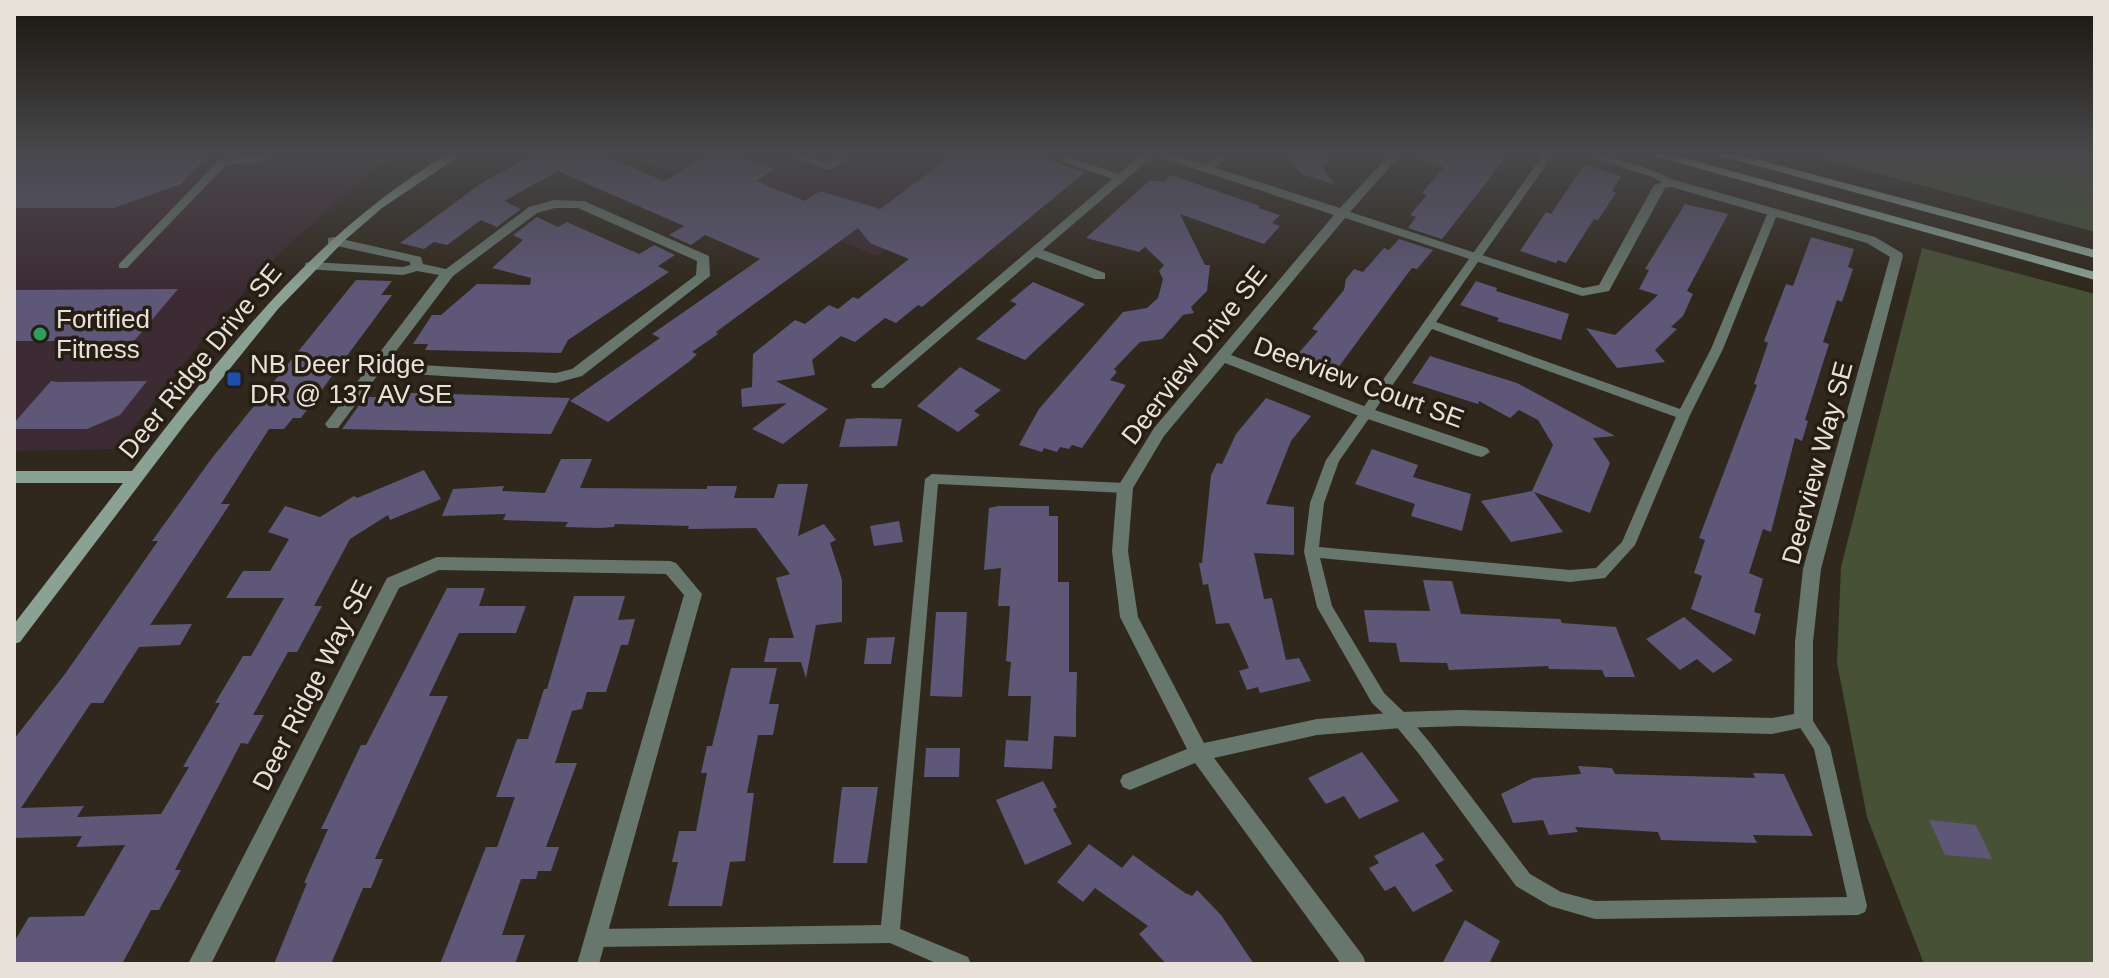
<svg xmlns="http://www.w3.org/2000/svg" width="2109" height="978" font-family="Helvetica,sans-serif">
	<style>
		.commercial { fill: #3d2b33 }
		.green { fill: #475136 }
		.building { fill: #5e5777 }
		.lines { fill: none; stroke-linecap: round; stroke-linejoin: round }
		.lane { fill: #67776d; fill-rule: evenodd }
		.street { fill: #67776d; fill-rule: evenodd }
		.secondary { fill: #8aa293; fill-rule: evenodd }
		.leisure-dot { fill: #2e9e5b; stroke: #261e13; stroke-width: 3 }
		.transit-dot { fill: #1a4fb4; stroke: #261e13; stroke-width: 3 }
		.labels { text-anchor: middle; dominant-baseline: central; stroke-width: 7; stroke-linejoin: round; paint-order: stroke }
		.poi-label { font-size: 26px; fill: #e7e1da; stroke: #261e13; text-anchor: start }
		.street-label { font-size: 26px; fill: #e7e1da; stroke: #261e13 }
	</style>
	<rect width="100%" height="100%" fill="#30281c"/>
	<path class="commercial" d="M14,152H406L377,167L285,248L221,317L116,449L14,451Z
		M620,152H1021L878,256Z"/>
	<path class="green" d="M1797,152H2095V232L1827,160Z
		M1922,248L2095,294V964H1924L1867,817L1837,663L1841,567Z"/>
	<path class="building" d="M14,152H212L181,184L114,208H14Z
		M512,152H594L587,155L609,158L664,181L713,152H729L775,169L756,181L805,201L820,191L880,209L957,152H1051L1042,158L1085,172L922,307L918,305L896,323L885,318L855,342L841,336L812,360L815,375L776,381L828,409L783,444L752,429L787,403L742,407L741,389L752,387L753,354L795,320L805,324L829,305L838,309L853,297L858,299L909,259L870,243L858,228L716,332L718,334L692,352L697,354L690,361L608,422L570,401L660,338L652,334L760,259L705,235L691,245L669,235L684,226L558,171L504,201L521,209L497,227L481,220L447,245L434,242L424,249L400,243L483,182L528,158Z
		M1286,152H1337L1322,167L1334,184L1301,174Z
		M1411,152H1510L1442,239L1408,228L1416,217L1410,215L1427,195L1422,193L1444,167L1410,156Z
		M1584,165L1621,176L1612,191L1616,193L1598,220L1594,219L1566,263L1558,260L1556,263L1520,251L1546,212L1551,214Z
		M1171,175L1260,206L1258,208L1280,215L1272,223L1280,226L1264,244L1180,214L1205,265H1210L1207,291L1191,307L1194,313L1183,315L1162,339L1140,342L1114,369L1117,372L1110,380L1126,385L1082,448L1072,445L1069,449L1060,447L1057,452L1044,448L1042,452L1019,445L1039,409L1123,312L1147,308L1158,298L1163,279L1159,271L1164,265L1145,247L1139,252L1086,238L1150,180L1164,182Z
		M1685,204L1728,214L1687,291L1693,294L1683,316L1671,327L1677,329L1655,350L1665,362L1617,368L1586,328L1615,335L1658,295L1639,289L1649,270L1645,269Z
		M537,217L558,227L567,222L639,254L654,245L675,255L658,266L669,272L568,340L561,353L425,350L428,344H413L432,315H441L477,284L530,285L531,278L492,268L523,240L513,235Z
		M1811,237L1854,249L1848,267L1853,269L1842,302L1837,300L1823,342L1829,344L1805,420L1808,421L1802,441L1795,438L1771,532L1763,529L1749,573L1763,579L1754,612L1761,614L1755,635L1691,609L1702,576L1694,573L1705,540L1699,538L1757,385L1754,384L1768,343L1764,341L1786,284L1793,286Z
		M1399,239L1433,250L1417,269L1412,268L1405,277L1332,376L1300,363L1302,360L1295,357L1318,331L1312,329L1344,290L1346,279L1354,269L1363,272L1384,248L1389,250Z
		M356,280L392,281L381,295H392L301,418H293L284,429H269L221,504H230L150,625L192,624L180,645L139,647L103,703H91L21,808L84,806L77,817L161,814L189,767H183L220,703H215L243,656H251L284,598H226L243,571H270L289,539L268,532L285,506L320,517L354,496L357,498L424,470L441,499L390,520L388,515L350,539L314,606H322L297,652H288L253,715H264L248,744L241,743L175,870H181L159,910H151L122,964H14V942L29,917L84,916L125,845L76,847L82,836L14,838V739L65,674L158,541H152L212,458Z
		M1476,281L1497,288L1496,291L1569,314L1561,340L1497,321L1499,318L1460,305Z
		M1033,282L1085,304L1025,360L976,339L1017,304L1010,301Z
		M178,289L134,341H14V290Z
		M1430,356L1517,383L1615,436L1593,438L1610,463L1590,513L1534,492L1563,532L1511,542L1481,501L1532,491L1553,445L1538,420L1519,410L1510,418L1479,401L1478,404L1412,383Z
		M960,367L1001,390L974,411L980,415L958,432L917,406Z
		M51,381L57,382L147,381L120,415L87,429H14V423Z
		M384,392L451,394L570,398L551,434L342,429L365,397H380Z
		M1266,398L1311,416L1291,441L1266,504L1294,507V555L1254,553L1264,599L1272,598L1286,660L1299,658L1311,681L1260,693L1258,687L1247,690L1239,671L1249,668L1229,623L1216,624L1208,584L1203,585L1199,563H1202L1211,475L1217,463L1222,464L1236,434Z
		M860,418L902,419L897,446L839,447L846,419Z
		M1372,449L1418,465L1413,477L1471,494L1462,531L1411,516L1415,504L1355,484Z
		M561,459H592L580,488L707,489V486H737L734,498H774L778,484H808L798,536L824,524L836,540L830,543L842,580V622L816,625L806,678L801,662H764L769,638H794L776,578L790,574L756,528L688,529L689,526L615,524L614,527L600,528L565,527L568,522L503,520L506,514L442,516L453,489L504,486L502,491L545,493Z
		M998,506H1049V516H1058V582H1069V672H1077L1076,715V737L1054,736L1052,769L1004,767L1006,740L1028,741L1031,696H1008L1011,662L1006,661L1010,606H998L1001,568L984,570L989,508Z
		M899,521L903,542L874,546L870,526Z
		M1423,580L1452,581L1461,614L1560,619L1562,623L1616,627L1635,677H1605L1602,670L1549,669L1548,666L1449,670L1447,663L1400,662L1396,643L1369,642L1364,610L1430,611Z
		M447,588H485L479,606H526L516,633H459L429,696H448L375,859H383L371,888H363L331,964H274L307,883H304L328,829H321L361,745H366Z
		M574,596H625L618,620L635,619L628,645H621L606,692H587L582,709L572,711L555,763H577L546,847H559L551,871H538L536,879H521L502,935H525L515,964H440L486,847H497L515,797H496L517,739H528L544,689H547Z
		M936,612H967L962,697L930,696Z
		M1684,617L1733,660L1713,673L1697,659L1680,670L1646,639Z
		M895,637L891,664H864L867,638Z
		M731,668H777L769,704H779L773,735H758L747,793H754L745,861L730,862L722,906H668L678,862H672L679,831H696L707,773H701L707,746H712Z
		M926,748H960L959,777H924Z
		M1362,752L1399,801L1359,819L1344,796L1326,804L1308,778Z
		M1578,766L1612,768L1615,774L1755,778L1753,773L1784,774L1813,836L1753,835L1757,843L1661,840L1658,832L1575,827L1578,832L1549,835L1543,820L1513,823L1501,794L1533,778L1581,774Z
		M1043,781L1057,807L1053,809L1072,844L1025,865L996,800Z
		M842,787H878L867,863H833Z
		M1929,820L1976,825L1992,859L1945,855Z
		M1423,832L1444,860L1435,865L1453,891L1413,912L1395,886L1385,891L1369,868L1379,863L1374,856Z
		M1089,844L1122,868L1133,855L1185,893L1192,896L1197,890L1221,915L1254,964H1166L1139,934L1148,926L1095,888L1083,902L1057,882Z
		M1465,920L1500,941L1489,964H1442Z"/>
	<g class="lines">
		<path class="lane" d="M267,152H279L262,162L226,165L127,268H119V264L219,160L260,156Z
			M780,152H794L828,163L845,152H856L829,170Z
			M1221,152H1231L1212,171H1204V167Z
			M1545,152H1555L1436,322L1680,409L1711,349L1768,212L1773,209L1778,212L1723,349L1690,415L1635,545L1605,578L1570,582L1320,558L1332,606L1384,693L1407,715L1431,744L1530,874L1561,892L1595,901L1847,897L1814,749L1795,720L1797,715L1803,713L1809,715L1830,747L1867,906L1865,912L1858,915L1595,919L1550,906L1516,886L1419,754L1395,725L1372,703L1317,607L1304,552L1310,503L1326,460ZM1432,329L1676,417L1622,542L1596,568L1570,570L1319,547L1324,503L1339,461Z
			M1572,152C1595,151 1658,168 1676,183L1675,185H1667L1650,176Z
			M1066,156L1124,176L1125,178L1124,180H1116L1062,161L1061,159Z
			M932,474L1125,483L1132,488L1125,493L938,484L900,929L968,957L971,964H938L890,943L596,947L589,945L586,938L589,931L596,929L881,925L925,479Z"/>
		<path class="street" d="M1144,152H1166L1340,208L1392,152H1403L1350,212L1583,288L1599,285L1654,185L1671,179L1875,237L1902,253L1903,256L1821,569L1813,642V720L1810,726L1772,734L1460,726L1401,728L1317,735L1214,758L1363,956L1366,964H1341L1195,763L1130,790L1123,787L1120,781L1123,775L1187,749L1120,617L1112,551L1117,488L1154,428L1334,215L1154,155L1043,250L1105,273V279H1095L1036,257L883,388H873L871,385ZM1671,187L1867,243L1890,257L1803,569L1795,642L1794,714L1772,718L1460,710L1401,712L1317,719L1204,743L1138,617L1128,551L1133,488L1164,436L1225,363L1359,416L1477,456L1482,457L1490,452L1487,448L1369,408L1231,355L1345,218L1582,296L1609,291L1665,188Z
			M554,200L584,201L709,256L710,276L582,376L556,383L380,372L338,428H328L325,424L328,420L439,275L417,271L403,275L305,269V263L310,262L403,267L410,265V262L328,244V238L333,237L421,257L423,264L446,269L529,207ZM555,208H578L697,261L696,275L572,369L556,373L387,363L453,276L537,213Z
			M437,557L670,561L676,563L702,594L599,964H577L684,595L666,574L439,570L399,588L211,964H188L387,578Z"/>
		<path class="secondary" d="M451,152H465L382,208L345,240L278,309L186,423L20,642L14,644V624L123,483H14V471H132C228,348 314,233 451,152Z
			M1647,152H1663L2095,272V280L1648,154Z
			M1713,152H1730L2095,250V258L1714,154Z"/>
	</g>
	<linearGradient id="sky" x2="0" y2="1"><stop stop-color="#1a160f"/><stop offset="0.53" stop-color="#48484b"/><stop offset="1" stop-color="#48484b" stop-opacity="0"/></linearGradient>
	<rect width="2109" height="289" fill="url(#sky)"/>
	<circle class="leisure-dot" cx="40" cy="334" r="8"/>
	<rect class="transit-dot" x="226" y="371" width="16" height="16" rx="4"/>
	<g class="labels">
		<g class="poi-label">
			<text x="56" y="319">Fortified<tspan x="56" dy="30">Fitness</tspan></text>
			<text x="250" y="364">NB Deer Ridge<tspan x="250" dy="30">DR @ 137 AV SE</tspan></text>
		</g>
		<g class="street-label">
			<text transform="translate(1194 355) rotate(-52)">Deerview Drive SE</text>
			<text transform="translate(200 361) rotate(-51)">Deer Ridge Drive SE</text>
			<text transform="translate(1359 382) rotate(20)">Deerview Court SE</text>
			<text transform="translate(1817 463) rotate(-75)">Deerview Way SE</text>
			<text transform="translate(312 685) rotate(-63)">Deer Ridge Way SE</text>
		</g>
	</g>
	<rect width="2109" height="978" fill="none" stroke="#e7e1da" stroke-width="32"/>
</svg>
